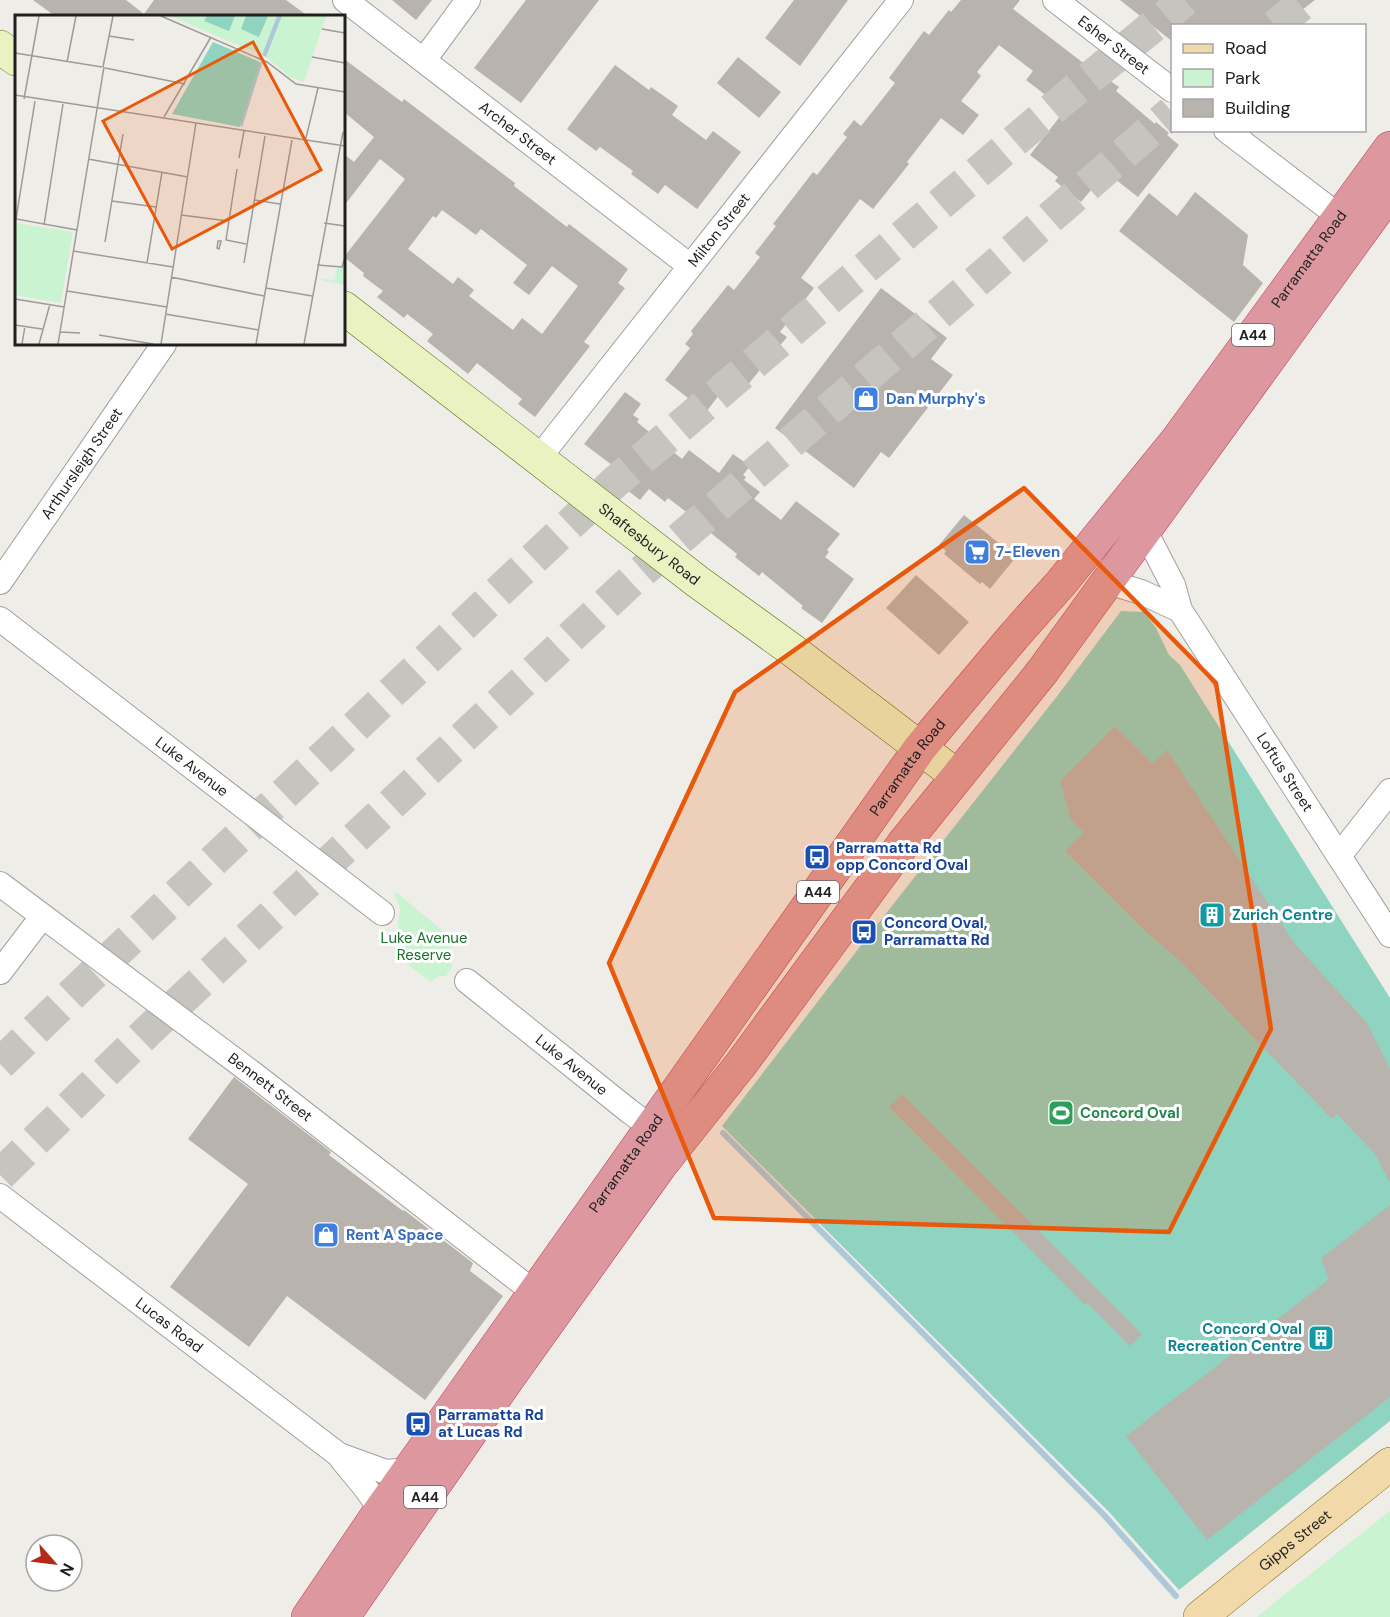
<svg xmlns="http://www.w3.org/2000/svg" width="1390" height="1617" font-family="'DM Sans',sans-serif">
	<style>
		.park { fill: #c9f3d1 }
		.pitch { fill: #8fd4c0 }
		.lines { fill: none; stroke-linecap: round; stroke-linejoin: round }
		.stream { stroke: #adc9d7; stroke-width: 6 }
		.building { fill: #b8b3ad; fill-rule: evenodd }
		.highway-tunnel { stroke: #c5c4bf; stroke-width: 33; stroke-dasharray: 33 16; stroke-linecap: butt }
		.street-casing { stroke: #a0a0a0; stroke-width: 26 }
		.secondary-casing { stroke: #576a13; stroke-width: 34 }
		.primary-casing { stroke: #886d13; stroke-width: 34 }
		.highway-casing { stroke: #c53b5c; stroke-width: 34 }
		.street { stroke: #fff; stroke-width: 24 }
		.secondary { stroke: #eaf2c1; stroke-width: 33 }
		.primary { stroke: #f1d9aa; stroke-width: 33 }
		.highway { stroke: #dc989e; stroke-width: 33 }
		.marked { fill: #e8590c; fill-opacity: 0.2; stroke: #e8590c; stroke-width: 4.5; stroke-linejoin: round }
		.labels { text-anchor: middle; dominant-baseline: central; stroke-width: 6; stroke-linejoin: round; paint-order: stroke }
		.shield { fill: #fff; stroke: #626262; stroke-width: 1.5 }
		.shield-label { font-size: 14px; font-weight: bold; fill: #1f1f1f }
		.street-label { font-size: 15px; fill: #1f1f1f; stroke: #fff }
		.shop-label { font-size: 15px; font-weight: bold; fill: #366cbe; stroke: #fff; text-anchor: start }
		.transit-label { font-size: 15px; font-weight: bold; fill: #164399; stroke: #fff; text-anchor: start }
		.culture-label { font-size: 15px; font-weight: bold; fill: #0d838f; stroke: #fff; text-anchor: start }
		.park-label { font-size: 15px; fill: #19712a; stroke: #fff }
		.leisure-label { font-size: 15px; font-weight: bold; fill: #27864d; stroke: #fff; text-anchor: start }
		.inset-river { fill: none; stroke: #adc9d7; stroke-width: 3 }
		.inset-road { fill: none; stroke: #9c9b97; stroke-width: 1.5 }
		.view { fill: #e8590c; fill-opacity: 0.15; stroke: #e8590c; stroke-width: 3 }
		.inset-edge { fill: none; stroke: #1f1f1f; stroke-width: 3 }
	</style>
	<rect width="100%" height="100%" fill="#efede7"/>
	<path class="park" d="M396,892L455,941L448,951L452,967L446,976H439L431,982L393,953C402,941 397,937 398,924C400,910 402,908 394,895Z
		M1390,1511V1617H1257L1270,1606Z"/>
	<path class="pitch" d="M1121,611L1144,612L1156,628L1169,655L1180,665L1390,998V1421L1179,1590L1110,1513L722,1126L869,935L1058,695Z"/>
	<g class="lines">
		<path class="stream" d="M723,1133L1104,1515L1176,1596"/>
	</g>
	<path class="building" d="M33,0H126L144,14L154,0H286L308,16H55Z
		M392,0H432L416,20Z
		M526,0H599L521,103L474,68Z
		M794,0H848L800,66L765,38Z
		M961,0H1020L1013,9L1095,72L1096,71L1119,87L1116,91L1155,124L1156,122L1169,133L1167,135L1179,145L1138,197L1106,172L1081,202L1055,181L1058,177L1030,155L1065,110L1026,80L1033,71L999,45L977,72L981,76L961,101L979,115L963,135L941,118L907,162L909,164L873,209L860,199L801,278L814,288L780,332L787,337L742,392L729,382L706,412L665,380L690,348L685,344L693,334L691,331L728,285L734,290L760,257L755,253L776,226L773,224L813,172L817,175L847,137L843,134L854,120L861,126L895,83L889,78L924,31L929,35L949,10L951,12Z
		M1120,0H1315L1281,26H1173V42Z
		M738,57L781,92L759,118L717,83Z
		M344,59L402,102L404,99L515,183L514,186L567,227L569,224L628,269L618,283L625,288L584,342L590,346L535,417L518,404L522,399L477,363L468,374L427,341L433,334L407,314L404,318L377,297L383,291L363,276L364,273L344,257L405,179L380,159L344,206V154L354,162L374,137L344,112ZM442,210L476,235L481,229L527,265L513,283L529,295L552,266L578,286L542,334L522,318L513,330L469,296L474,290L458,277L453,284L408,249L433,216L436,218Z
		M615,65L649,90L651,87L678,106L672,115L706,140L713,131L741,152L697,209L665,185L658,194L631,174L633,171L600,147L596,151L567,129Z
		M1195,192L1248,235L1243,265L1263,283L1234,322L1119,231L1149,193L1177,216Z
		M881,288L947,338L931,359L953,375L889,458L881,452L854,488L775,428Z
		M625,392L641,404L633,415L639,419L637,422L682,459L689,450L719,473L733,454L750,466L743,475L746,477L744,480L760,492L754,499L781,520L796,501L840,534L827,550L829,552L825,557L854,579L822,623L801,608L803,606L762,572L759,576L735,557L737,554L707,530L703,535L688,523L693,517L668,498L665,502L649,489L640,500L613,479L620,471L584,444Z
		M964,515L1016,557L990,589L982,582L980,584L944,554L946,551L939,545Z
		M916,575L969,622L939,655L886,608Z
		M1115,726L1153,764L1167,750L1295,944L1367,1023L1390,1069V1183L1375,1154L1337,1114L1332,1119L1179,960L1146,932L1065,851L1084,833L1071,820L1060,781Z
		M234,1077L331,1152L329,1155L403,1211L404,1210L473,1263L470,1271L503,1296L425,1400L287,1296L249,1347L170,1287L248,1184L188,1139Z
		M902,1094L1142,1334L1130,1346L1087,1303L1085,1305L889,1107Z
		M1390,1205V1397L1207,1540L1126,1436L1329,1279L1321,1258Z"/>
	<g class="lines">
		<path class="highway-tunnel" d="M1275,26L1307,0
			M0,1064L90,977L615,482L823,304L1064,99L1185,0
			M0,1175L149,1030L632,580L1172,112"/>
		<g class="street-casing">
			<g id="street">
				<path id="s1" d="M345,0L690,266"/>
				<path id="s2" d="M1055,0L1172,90"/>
				<path d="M424,60L468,0"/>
				<path d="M1226,130L1340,217"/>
				<path id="s3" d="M538,459L901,0"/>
				<path id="s4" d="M1145,531L1173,585L1180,610L1390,935"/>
				<path id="s5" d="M0,582L164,344"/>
				<path d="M1108,582L1141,592L1180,610"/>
				<path id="s6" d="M0,619L382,913"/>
				<path d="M1339,856L1390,791"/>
				<path id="s7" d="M0,884L256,1076L535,1293"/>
				<path d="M0,972L42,917"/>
				<path id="s8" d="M467,981L629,1111L665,1137"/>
				<path id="s9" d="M0,1196L339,1455C353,1475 370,1489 380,1511"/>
				<path d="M339,1455L386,1472L410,1470"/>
			</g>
		</g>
		<g class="secondary-casing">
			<g id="secondary">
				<path d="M0,47L16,59"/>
				<path id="s10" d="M344,308L698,582L792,650L957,776"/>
			</g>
		</g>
		<g class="primary-casing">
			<g id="primary">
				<path id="s11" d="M1200,1617L1390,1464"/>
			</g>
		</g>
		<g class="highway-casing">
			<g id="highway">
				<path id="s12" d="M308,1617L380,1511L920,748L1014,636L1061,583L1177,440L1390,148"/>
				<path d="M343,1617L509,1377L660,1166L741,1064L903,844L1042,672L1390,192"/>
			</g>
		</g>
		<use href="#street" class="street"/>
		<use href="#secondary" class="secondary"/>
		<use href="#primary" class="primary"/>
		<use href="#highway" class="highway"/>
	</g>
	<path class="marked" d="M1024,488L1216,683L1271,1029L1169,1232L714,1218L609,963L735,692Z"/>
	<defs>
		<g id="shop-square" transform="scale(1.35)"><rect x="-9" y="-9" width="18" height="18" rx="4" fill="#3f7fe0" stroke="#fff"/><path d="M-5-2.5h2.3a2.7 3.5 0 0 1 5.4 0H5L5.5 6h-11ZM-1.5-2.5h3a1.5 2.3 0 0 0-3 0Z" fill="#fff"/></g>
		<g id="supermarket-square" transform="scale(1.35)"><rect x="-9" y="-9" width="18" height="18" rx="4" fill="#3f7fe0" stroke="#fff"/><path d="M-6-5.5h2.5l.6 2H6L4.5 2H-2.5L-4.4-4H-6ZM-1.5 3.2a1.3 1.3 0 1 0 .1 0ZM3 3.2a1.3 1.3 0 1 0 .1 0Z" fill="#fff"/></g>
		<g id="bus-square" transform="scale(1.35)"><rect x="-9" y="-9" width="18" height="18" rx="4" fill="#1a4fb4" stroke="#fff"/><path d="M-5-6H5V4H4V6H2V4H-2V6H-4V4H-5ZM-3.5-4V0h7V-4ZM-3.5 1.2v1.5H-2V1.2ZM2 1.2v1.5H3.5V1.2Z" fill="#fff"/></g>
		<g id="building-square" transform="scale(1.35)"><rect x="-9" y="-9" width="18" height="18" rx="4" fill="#0f9aa8" stroke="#fff"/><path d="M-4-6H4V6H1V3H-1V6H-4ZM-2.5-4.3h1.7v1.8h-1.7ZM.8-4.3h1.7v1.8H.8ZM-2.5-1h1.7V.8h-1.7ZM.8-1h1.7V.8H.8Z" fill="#fff"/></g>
		<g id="stadium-square" transform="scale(1.35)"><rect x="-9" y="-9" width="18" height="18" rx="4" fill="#2e9e5b" stroke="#fff"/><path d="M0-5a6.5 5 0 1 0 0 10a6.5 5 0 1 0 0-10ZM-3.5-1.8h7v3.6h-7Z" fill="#fff"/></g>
	</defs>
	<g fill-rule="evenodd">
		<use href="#shop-square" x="866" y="399"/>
		<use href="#supermarket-square" x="977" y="552"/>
		<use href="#bus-square" x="817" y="857"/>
		<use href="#building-square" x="1212" y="915"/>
		<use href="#bus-square" x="864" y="932"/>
		<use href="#stadium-square" x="1061" y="1113"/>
		<use href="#shop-square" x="326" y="1235"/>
		<use href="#building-square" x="1321" y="1338"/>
		<use href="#bus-square" x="418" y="1424"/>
	</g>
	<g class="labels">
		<g class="shield">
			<rect x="1232" y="324" width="42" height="22" rx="4.5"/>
			<rect x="797" y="881" width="42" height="22" rx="4.5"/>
			<rect x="404" y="1486" width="42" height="22" rx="4.5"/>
		</g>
		<g class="shield-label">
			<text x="1253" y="335">A44</text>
			<text x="818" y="892">A44</text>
			<text x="425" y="1497">A44</text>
		</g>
		<g class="street-label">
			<text stroke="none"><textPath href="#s2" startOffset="74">Esher Street</textPath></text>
			<text stroke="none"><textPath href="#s1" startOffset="218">Archer Street</textPath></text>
			<text stroke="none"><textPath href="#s3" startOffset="292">Milton Street</textPath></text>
			<text stroke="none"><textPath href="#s12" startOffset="1688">Parramatta Road</textPath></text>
			<text stroke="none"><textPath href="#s5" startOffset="144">Arthursleigh Street</textPath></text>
			<text stroke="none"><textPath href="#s10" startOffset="386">Shaftesbury Road</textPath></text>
			<text stroke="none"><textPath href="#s6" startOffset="242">Luke Avenue</textPath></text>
			<text stroke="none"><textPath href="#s12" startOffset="1040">Parramatta Road</textPath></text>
			<text stroke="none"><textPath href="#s4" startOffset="280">Loftus Street</textPath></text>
			<text stroke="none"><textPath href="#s8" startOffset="134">Luke Avenue</textPath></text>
			<text stroke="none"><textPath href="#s7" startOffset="338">Bennett Street</textPath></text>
			<text stroke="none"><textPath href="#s12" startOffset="554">Parramatta Road</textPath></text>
			<text stroke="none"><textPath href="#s9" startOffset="213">Lucas Road</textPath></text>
			<text stroke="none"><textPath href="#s11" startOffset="122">Gipps Street</textPath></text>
		</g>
		<g class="shop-label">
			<text x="886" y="399">Dan Murphy's</text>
			<text x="996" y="552">7-Eleven</text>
			<text x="346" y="1235">Rent A Space</text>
		</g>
		<g class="transit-label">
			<text x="836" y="848">Parramatta Rd<tspan x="836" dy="17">opp Concord Oval</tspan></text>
			<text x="884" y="923">Concord Oval,<tspan x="884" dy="17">Parramatta Rd</tspan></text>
			<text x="438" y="1415">Parramatta Rd<tspan x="438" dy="17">at Lucas Rd</tspan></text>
		</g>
		<g class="culture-label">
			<text x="1232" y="915">Zurich Centre</text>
			<text x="1302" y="1329" text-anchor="end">Concord Oval<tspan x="1302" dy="17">Recreation Centre</tspan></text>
		</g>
		<g class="park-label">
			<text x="424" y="938">Luke Avenue<tspan x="424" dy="17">Reserve</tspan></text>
		</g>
		<g class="leisure-label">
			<text x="1080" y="1113">Concord Oval</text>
		</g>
	</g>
	<g transform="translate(15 15)">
		<rect width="330" height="330" fill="#efede7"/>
		<path d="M155,1H262L247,40ZM267,1H311L289,67L275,62L251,42ZM0,208L58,217L46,288L0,280ZM330,248V270L301,264L320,265L322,253Z" fill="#c9f3d1"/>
		<path d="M192,1H220L214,16L189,6ZM231,1H253L244,22L226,14ZM198,27L245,47L225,112L157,99Z" fill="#8fd4c0"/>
		<path d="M262,1H267L251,42L247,40Z" fill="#adc9d7"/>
		<path class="inset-river" d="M226,111L246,47"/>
		<path class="inset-road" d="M146,1L252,47L281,69L330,77M307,14L330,18M94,21L119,25M0,38L87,52M297,42L330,48M52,47L61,1M88,52L98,1M90,53L170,69M0,80L330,131M9,84L24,1M20,86L1,204L62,215M149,102L196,22M291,123L303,73M224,143L229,116M73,144L173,162M222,154L211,225L231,229M239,185L265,189M97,186L141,192M166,200L213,206M309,208L330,211M29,210L48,89M203,226H206L204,234L202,233ZM90,227L108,119M58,236L158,252M132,248L147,157M229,248L250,121M302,250L327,252L330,242M156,262L249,281M251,273L297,281M52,276L152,292M0,284L49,292M150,299L244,315M0,310L27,314M45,317L65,318M84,320L138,329M7,329L10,311M24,329L35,289M43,329L89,52L87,63M146,329L181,108M241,329L277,125M289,329L328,117"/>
		<path class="view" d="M238,27L306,155L157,234L88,106Z"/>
		<rect width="330" height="330" class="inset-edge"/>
	</g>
	<rect x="1171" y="24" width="195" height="108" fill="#ffffff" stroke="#a5a5a5" stroke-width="1.5"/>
	<rect x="1183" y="44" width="30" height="9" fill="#f1d9aa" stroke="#a5a5a5" stroke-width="1.5"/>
	<text x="1225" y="54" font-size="18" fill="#1f1f1f">Road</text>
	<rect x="1183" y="69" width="30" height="18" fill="#c9f3d1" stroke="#a5a5a5" stroke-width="1.5"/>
	<text x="1225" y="84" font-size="18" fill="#1f1f1f">Park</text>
	<rect x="1183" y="99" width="30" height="18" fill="#b8b3ad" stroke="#a5a5a5" stroke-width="1.5"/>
	<text x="1225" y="114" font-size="18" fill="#1f1f1f">Building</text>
	<g transform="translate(54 1563) rotate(118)"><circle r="28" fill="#ffffff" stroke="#a5a5a5" stroke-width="1.5"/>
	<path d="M0-4.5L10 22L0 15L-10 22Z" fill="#b52919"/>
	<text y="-9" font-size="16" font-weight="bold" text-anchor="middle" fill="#1f1f1f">N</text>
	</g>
</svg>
